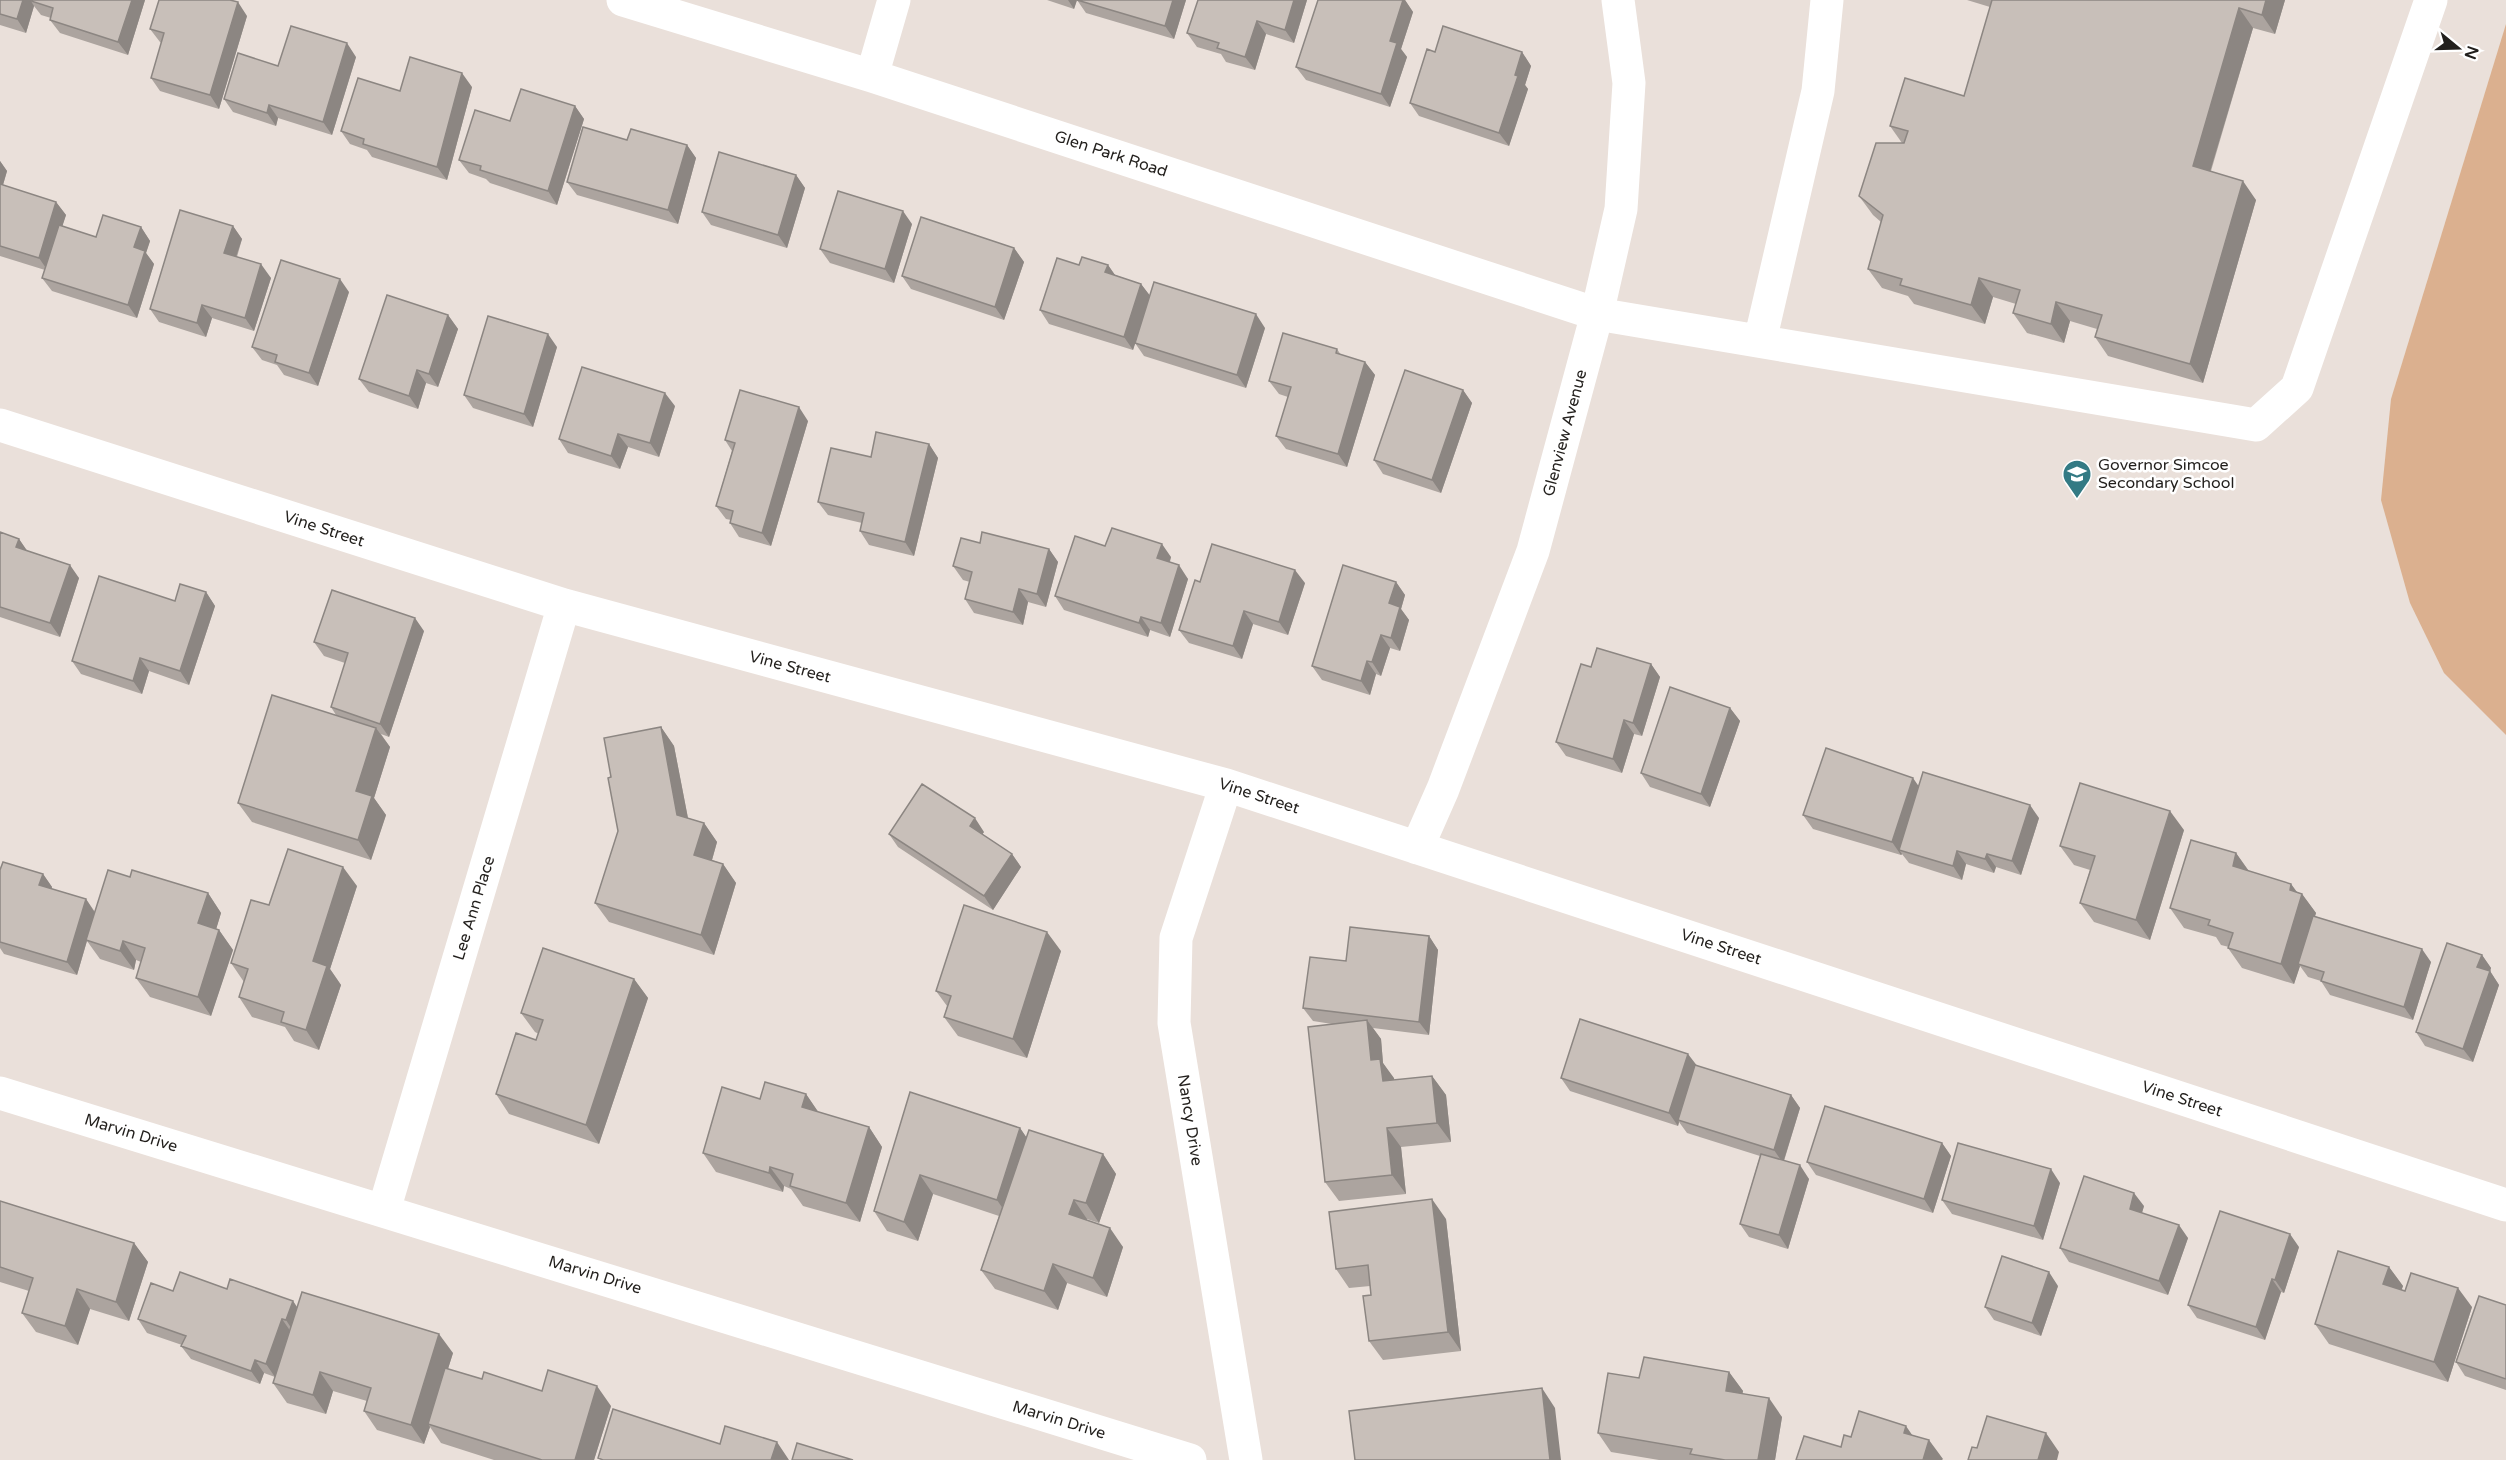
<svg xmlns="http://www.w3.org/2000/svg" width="2506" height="1460" font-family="'Varela Round',sans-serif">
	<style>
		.park { fill: #dbb08f }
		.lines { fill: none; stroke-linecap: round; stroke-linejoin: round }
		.minor { stroke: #fff; stroke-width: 33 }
		.wall { fill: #aca49f }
		.shaded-wall { fill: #8c8682 }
		.building { fill: #c8bfb9; stroke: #8c8682; stroke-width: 1.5 }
		.labels { text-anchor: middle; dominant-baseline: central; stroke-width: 5; stroke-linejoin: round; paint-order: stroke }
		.street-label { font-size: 16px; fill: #221f1c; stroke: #fff }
		.poi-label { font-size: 16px; fill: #221f1c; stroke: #fff; text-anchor: start }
	</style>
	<rect width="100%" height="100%" fill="#eae0da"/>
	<path class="park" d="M2506,24V735L2444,673L2410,603L2381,500L2391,399Z"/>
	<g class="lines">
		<path class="minor" d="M623,0L872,76L1597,314L2256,425L2297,388L2431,0
			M872,76L894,0
			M1760,341L1818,91L1827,0
			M0,425L564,605L1226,785L2506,1205
			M1226,785L1176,938L1174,1023L1246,1460
			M1417,848L1443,789L1533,551L1597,314L1621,209L1629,83L1618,0
			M0,1093L1190,1460
			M384,1210L564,605"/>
	</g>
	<path class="wall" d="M0,0H145L128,55L60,33L50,20L51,18L41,15L34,6L26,33L0,25Z
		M1047,0H1186L1174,39L1086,13L1077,0L1074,9Z
		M1307,0L1294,43L1266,34L1255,70L1226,62L1221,54L1197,47L1187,33Z
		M1318,0H1405L1413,12L1401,49L1407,57L1390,107L1306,80L1296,67Z
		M1967,0H2285L2275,34L2253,28L2211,171L2256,200L2203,383L2108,356L2095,337L2097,329L2070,321L2064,343L2027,333L2013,313L2016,304L1993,297L1985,324L1914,304L1908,296L1882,288L1868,269L1881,222L1873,215L1859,196L1902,143L1890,126L1964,96L1990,7Z
		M247,16L219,109L160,91L151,78L162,43L160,42L150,29Z
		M1435,52H1522L1531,66L1525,85L1528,89L1509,146L1419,116L1410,103Z
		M356,57L332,135L278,118L276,126L233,112L224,99L278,66Z
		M472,87L447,180L372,157L367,150L350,144L341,131L400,91Z
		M575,106L584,119L557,205L490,183L486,179L469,173L459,160L510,121Z
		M627,140L687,145L696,158L678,224L577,195L567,182Z
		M0,161L7,171L3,185L56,202L66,215L62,226L96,237L141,227L150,241L146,253L154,264L137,318L52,291L42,278L45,270L0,256Z
		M796,175L805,188L787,248L711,225L702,212Z
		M912,224L894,283L830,263L820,249Z
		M233,226L242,239L237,257L271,278L254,331L212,318L206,337L159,322L150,309Z
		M1014,248L1024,262L1004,320L911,289L902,276Z
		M1079,265H1108L1115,275L1141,284L1150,296L1265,328L1246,388L1144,356L1135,343L1133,350L1049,324L1040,310Z
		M349,292L318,386L284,375L277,365L262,360L252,347Z
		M448,315L458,329L438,387L426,383L418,409L369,392L359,379Z
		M557,347L533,427L473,408L464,395Z
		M1337,349L1341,355L1365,362L1375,375L1347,467L1286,449L1276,436L1288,397L1279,394L1269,381Z
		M1463,390L1472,403L1441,493L1383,474L1374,460Z
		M675,406L659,457L628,447L620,469L568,453L559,439Z
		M808,421L771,546L739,537L730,523L731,520L726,519L716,506L732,451L725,440Z
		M929,444L938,458L914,556L869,545L860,531L862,523L828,515L818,502L871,457Z
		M0,532L19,539L27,551L79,578L60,637L0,617Z
		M980,543L1049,549L1058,562L1046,607L1028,602L1023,625L974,613L965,599L970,582L963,580L953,566Z
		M1105,546L1171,557L1170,562L1188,579L1170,637L1150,630L1148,637L1064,610L1055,596Z
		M1200,582L1305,583L1288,635L1253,624L1242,659L1189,643L1179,630Z
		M1396,582L1405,595L1401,609L1409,620L1400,651L1390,648L1381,676L1376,674L1370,695L1322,680L1312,666Z
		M206,592L215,606L189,685L149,671L142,694L81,674L72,661L175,601Z
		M424,631L389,737L381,734L390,747L374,798L386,815L371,860L252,822L238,803L336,715L331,707L345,663L324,656L314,642Z
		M1651,664L1660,677L1642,736L1634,734L1622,773L1566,756L1556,742L1591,667Z
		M1730,708L1740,721L1710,807L1650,787L1641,773Z
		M661,727L674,746L688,818L704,823L717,842L712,860L723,864L736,883L714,955L609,922L595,903L618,831L611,777Z
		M1919,786L2039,818L2021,875L1996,867L1994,873L1966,864L1962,880L1909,863L1902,854L1901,855L1813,829L1803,815Z
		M2184,830L2150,940L2094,922L2080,903L2090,870L2074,865L2060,846Z
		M984,832L982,834L1012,854L1021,867L993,910L898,847L889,834Z
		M2236,853L2249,871L2291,884L2297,892L2302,894L2316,913L2315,916L2431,962L2413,1020L2330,995L2321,981L2308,977L2300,966L2294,984L2242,968L2228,948L2229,947L2221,945L2216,937L2184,928L2170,908Z
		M0,870L43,874L52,887L51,889L86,899L95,912L130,877L208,893L221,913L216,929L219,930L233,950L211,1016L150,997L136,978L141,962L136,960L134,970L100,959L87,941L77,975L4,954L0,948Z
		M357,886L330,969L341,985L319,1050L294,1041L285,1027L252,1017L239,997L244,982L231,963L269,905Z
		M1429,936L1438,950L1429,1035L1373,1028L1381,1039L1383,1063L1394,1080L1432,1076L1446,1095L1451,1142L1401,1147L1406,1194L1339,1201L1325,1182L1332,1024L1313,1021L1303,1008L1346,961Z
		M1061,951L1027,1058L958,1036L944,1017L947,1006L936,991Z
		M2482,955L2491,968L2490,971L2499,985L2473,1062L2425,1046L2416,1032Z
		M634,979L648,998L599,1144L509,1114L496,1094L536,1040L539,1034L535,1032L521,1013Z
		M1697,1066L1791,1095L1800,1108L1784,1161L1809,1179L1788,1249L1749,1237L1740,1224L1760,1156L1687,1133L1679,1122L1678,1126L1570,1091L1561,1078Z
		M910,1092L1020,1128L1026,1137L1103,1154L1116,1174L1099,1223L1087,1219V1220L1123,1247L1107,1297L1067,1283L1058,1310L995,1289L981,1270L999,1216L933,1194L918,1241L887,1231L874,1211Z
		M806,1094L818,1112L869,1127L882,1147L860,1222L803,1206L791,1189L784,1186L783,1192L716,1172L703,1153L760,1099Z
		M1942,1143L1951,1156L1933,1213L1816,1175L1807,1162Z
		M2060,1183L2043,1240L1952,1214L1942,1200Z
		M0,1201L134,1243L148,1262L129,1321L90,1309L78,1345L36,1332L22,1313L29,1291L0,1282Z
		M2144,1206L2142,1213L2188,1238L2168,1295L2069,1262L2060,1248Z
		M1446,1219L1461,1351L1383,1360L1369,1341L1371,1295L1370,1286L1349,1288L1336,1269Z
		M2299,1247L2284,1293L2281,1292L2265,1340L2197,1318L2188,1305Z
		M2389,1267L2403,1286L2401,1290L2472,1307L2448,1382L2329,1344L2315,1324Z
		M2058,1286L2041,1336L1994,1320L1985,1307Z
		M227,1289L293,1301L297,1307L453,1353L448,1369L482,1379L611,1406L594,1460H494L441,1443L430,1427L424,1444L377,1430L364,1411L367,1401L333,1391L326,1414L287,1403L273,1383L275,1377L264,1373L260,1384L191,1359L181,1346L182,1345L147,1333L138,1319L173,1291Z
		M2506,1305V1390L2465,1376L2456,1362Z
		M1729,1372L1743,1391L1742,1394L1782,1417L1775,1460H1659L1611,1452L1598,1433L1639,1378Z"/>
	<path class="shaded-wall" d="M23,0H36L31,1L34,6L26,33L17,19Z
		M132,0H145L128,55L118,42Z
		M1068,0H1077L1074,9Z
		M1173,0H1186L1174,39L1165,26Z
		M1294,0H1307L1294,43L1285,30Z
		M1403,0H1405L1413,12L1401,49L1407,57L1390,107L1381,94L1390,41Z
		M2266,0H2285L2275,34L2262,15Z
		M238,2L247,16L219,109L210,95Z
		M2239,8L2253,28L2206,185L2193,166Z
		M1257,21L1266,34L1255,70L1245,57Z
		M347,43L356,57L332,135L323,122Z
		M1522,52L1531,66L1525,85L1528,89L1509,146L1499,133Z
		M462,73L472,87L447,180L437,167Z
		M269,105L278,118L276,126L267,113Z
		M575,106L584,119L557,205L548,191Z
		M687,145L696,158L678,224L668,210Z
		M0,161L7,171L0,195Z
		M796,175L805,188L787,248L778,235Z
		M2243,181L2256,200L2203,383L2190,364Z
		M56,202L66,215L48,271L39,258Z
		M903,211L912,224L894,283L885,269Z
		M233,226L242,239L233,266L224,253Z
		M141,227L150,241L146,253L154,264L137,318L128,305L134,247Z
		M1014,248L1024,262L1004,320L995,307Z
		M261,264L271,278L254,331L245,318Z
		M1108,265L1117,278L1105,272Z
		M1979,278L1993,297L1985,324L1971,305Z
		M340,279L349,292L318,386L309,373Z
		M1141,284L1151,297L1133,350L1124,337Z
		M2056,302L2070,321L2064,343L2051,324Z
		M202,305L212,318L206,337L197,323Z
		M1256,314L1265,328L1246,388L1237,375Z
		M448,315L458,329L438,387L429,374Z
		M548,334L557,347L533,427L524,414Z
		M1365,362L1375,375L1347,467L1338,454Z
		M417,370L426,383L418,409L409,396Z
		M1463,390L1472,403L1441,493L1432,480Z
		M665,393L675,406L659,457L650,443Z
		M799,407L808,421L771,546L762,533Z
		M618,434L628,447L620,469L611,456Z
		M929,444L938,458L914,556L905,542Z
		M19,539L28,552L16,547Z
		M1162,544L1171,557L1166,572L1157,558Z
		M1049,549L1058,562L1046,607L1037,594Z
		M70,565L79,578L60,637L50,623Z
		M1179,565L1188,579L1170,637L1161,623Z
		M1295,570L1305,583L1288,635L1279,622Z
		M1396,582L1405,595L1401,609L1409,620L1400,651L1391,638L1389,603Z
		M1019,589L1028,602L1023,625L1013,612Z
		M206,592L215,606L189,685L180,671Z
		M1244,611L1253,624L1242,659L1233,646Z
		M1141,617L1150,630L1148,637L1139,623Z
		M415,618L424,631L389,737L380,724Z
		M1381,635L1390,648L1381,676L1372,662Z
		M140,658L149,671L142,694L133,681Z
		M1367,661L1376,674L1370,695L1361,681Z
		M1651,664L1660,677L1642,736L1633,723Z
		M1730,708L1740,721L1710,807L1701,794Z
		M1624,720L1634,734L1622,773L1613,759Z
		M661,727L674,746L691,834L677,815Z
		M376,728L390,747L374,798L386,815L371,860L358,840L356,791Z
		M1913,778L1922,791L1899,850L1902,854L1901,855L1892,842Z
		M2030,805L2039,818L2021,875L2012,861Z
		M2170,811L2184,830L2150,940L2136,920Z
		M975,818L984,832L979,839L970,826Z
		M704,823L717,842L708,874L694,855Z
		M1957,851L1966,864L1962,880L1953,866Z
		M2236,853L2250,873L2233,866Z
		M1012,854L1021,867L993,910L984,896Z
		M1987,854L1996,867L1994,873L1985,859Z
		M723,864L736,883L714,955L701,935Z
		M343,867L357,886L330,969L341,985L319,1050L306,1030L313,961Z
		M43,874L52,887L48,899L39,885Z
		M2291,884L2301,898L2302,894L2316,913L2300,964H2298L2300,966L2294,984L2281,964Z
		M208,893L221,913L212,943L198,923Z
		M86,899L95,913L77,975L67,962Z
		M219,930L233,950L211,1016L198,997Z
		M1047,932L1061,951L1027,1058L1013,1039Z
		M1429,936L1438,950L1429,1035L1419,1022Z
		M123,941L136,960L134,970L120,951Z
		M2422,949L2431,962L2413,1020L2404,1007Z
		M2482,955L2491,968L2487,980L2477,967Z
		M2490,971L2499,985L2473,1062L2463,1049Z
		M634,979L648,998L599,1144L586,1125Z
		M1367,1020L1381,1039L1383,1063L1394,1078L1397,1100L1383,1081L1371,1060Z
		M1688,1054L1698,1067L1678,1120L1679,1122L1678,1126L1669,1113Z
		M1432,1076L1446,1095L1451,1142L1437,1123Z
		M806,1094L819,1113L802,1107Z
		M1791,1095L1800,1108L1783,1163L1774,1150Z
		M869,1127L882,1147L860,1222L846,1203Z
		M1020,1128L1033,1147L1010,1219L997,1200Z
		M1387,1128L1401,1147L1406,1194L1392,1175Z
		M1942,1143L1951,1156L1933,1213L1924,1199Z
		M1103,1154L1116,1174L1099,1223L1086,1203Z
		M1800,1165L1809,1179L1788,1249L1779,1235Z
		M770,1167L784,1186L783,1192L769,1173Z
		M2051,1169L2060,1183L2043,1240L2034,1226Z
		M920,1175L933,1194L918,1241L904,1222Z
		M2134,1193L2144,1206L2139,1222L2130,1209Z
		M1432,1199L1446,1219L1461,1351L1448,1332Z
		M1074,1200L1087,1219L1083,1233L1069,1214Z
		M2179,1225L2188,1238L2168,1295L2159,1281Z
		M1110,1228L1123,1247L1107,1297L1093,1278Z
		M2290,1234L2299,1247L2284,1293L2275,1280Z
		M134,1243L148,1262L129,1321L116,1302Z
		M1053,1264L1067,1283L1058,1310L1044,1291Z
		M2389,1267L2403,1286L2397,1304L2383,1284Z
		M2049,1272L2058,1286L2041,1336L2032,1323Z
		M2272,1279L2281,1292L2265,1340L2256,1327Z
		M2458,1288L2472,1307L2448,1382L2434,1362Z
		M77,1289L90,1309L78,1345L65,1326Z
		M293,1301L302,1315L295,1334L286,1320Z
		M282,1319L291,1332L275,1377L266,1364Z
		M439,1334L453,1353L430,1425L428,1424L430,1427L424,1444L411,1425Z
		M255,1360L264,1373L260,1384L251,1371Z
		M320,1372L333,1391L326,1414L313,1395Z
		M1729,1372L1743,1391L1739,1410L1726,1391Z
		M597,1386L611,1406L594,1460H575Z
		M1542,1388L1555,1408L1561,1460H1550Z
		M1769,1398L1782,1417L1775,1460H1758Z
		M1906,1426L1919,1445L1904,1433Z
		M2046,1433L2059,1452L2057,1460H2038Z
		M1929,1440L1943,1459L1942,1460H1923Z
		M777,1442L789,1460H771Z"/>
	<path class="building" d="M0,0H23L17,19L0,14Z
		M32,0H132L118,42L50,20L53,8L31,1Z
		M159,0H230L238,2L210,95L151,78L164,33L150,29Z
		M1077,0H1173L1165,26Z
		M1198,0H1294L1285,30L1257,21L1245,57L1217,48L1219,43L1187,33Z
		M1318,0H1403L1390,41L1397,43L1381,94L1296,67Z
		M1992,0H2266L2262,15L2239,8L2193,166L2243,181L2190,364L2095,337L2102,315L2056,302L2051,324L2013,313L2020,290L1979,278L1971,305L1900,285L1902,279L1868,269L1883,215L1859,196L1876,143H1904L1908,131L1890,126L1905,78L1964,96Z
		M291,26L347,43L323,122L269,105L267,113L224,99L238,53L278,66Z
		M1443,26L1522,52L1515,75L1518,76L1499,133L1410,103L1427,49L1435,52Z
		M410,57L462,73L437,167L363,144L364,139L341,131L358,78L400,91Z
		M521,89L575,106L548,191L480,170L481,166L459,160L475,110L510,121Z
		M583,127L627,140L631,129L687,145L668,210L567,182Z
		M719,152L796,175L778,235L702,212Z
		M0,184L56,202L39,258L0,246Z
		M838,191L903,211L885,269L820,249Z
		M180,210L233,226L224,253L261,264L245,318L202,305L197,323L150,309Z
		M103,215L141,227L134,247L145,251L128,305L42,278L59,225L96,237Z
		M921,217L1014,248L995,307L902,276Z
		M1082,257L1108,265L1105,272L1141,284L1124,337L1040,310L1057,258L1079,265Z
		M281,260L340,279L309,373L275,362L277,355L252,347Z
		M1154,282L1256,314L1237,375L1135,343Z
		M387,295L448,315L429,374L417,370L409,396L359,379Z
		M488,316L548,334L524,414L464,395Z
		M1283,333L1337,349L1336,353L1365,362L1338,454L1276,436L1291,387L1269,381Z
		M582,367L665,393L650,443L618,434L611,456L559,439Z
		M1405,370L1463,390L1432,480L1374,460Z
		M740,390L799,407L762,533L730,523L733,511L716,506L735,443L725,440Z
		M876,432L929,444L905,542L860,531L864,513L818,502L831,448L871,457Z
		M1112,528L1162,544L1157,558L1179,565L1161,623L1141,617L1139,623L1055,596L1075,536L1105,546Z
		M0,532L19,539L16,547L70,565L50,623L0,607Z
		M982,532L1049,549L1037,594L1019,589L1013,612L965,599L972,572L953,566L961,538L980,543Z
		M1212,544L1295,570L1279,622L1244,611L1233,646L1179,630L1195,580L1200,582Z
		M1343,565L1396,582L1389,603L1400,607L1391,638L1381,635L1372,662L1367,661L1361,681L1312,666Z
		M99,576L175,601L180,584L206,592L180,671L140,658L133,681L72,661Z
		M332,590L415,618L380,724L331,707L348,653L314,642Z
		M1597,648L1651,664L1633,723L1624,720L1613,759L1556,742L1581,664L1591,667Z
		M1670,687L1730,708L1701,794L1641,773Z
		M272,695L376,728L356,791L372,796L358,840L238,803Z
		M661,727L677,815L704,823L694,855L723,864L701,935L595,903L618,831L608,778L611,777L604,738Z
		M1826,748L1913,778L1892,842L1803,815Z
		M1923,772L2030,805L2012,861L1987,854L1985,859L1957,851L1953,866L1899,850Z
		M2080,783L2170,811L2136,920L2080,903L2095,856L2060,846Z
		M922,784L975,818L970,826L1012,854L984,896L889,834Z
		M2191,840L2236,853L2233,866L2291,884L2290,890L2302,894L2281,964L2228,948L2233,933L2208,925L2210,920L2170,908Z
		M288,849L343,867L313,961L327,966L306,1030L281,1022L284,1012L239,997L248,969L231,963L251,900L269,905Z
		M3,862L43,874L39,885L86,899L67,962L0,942V870Z
		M108,870L130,877L132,870L208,893L198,923L219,930L198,997L136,978L145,948L123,941L120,951L86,940Z
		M964,905L1047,932L1013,1039L944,1017L951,996L936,991Z
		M2313,916L2422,949L2404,1007L2321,981L2324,972L2298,964Z
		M1350,927L1429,936L1419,1022L1303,1008L1310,957L1346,961Z
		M2447,943L2482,955L2477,967L2490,971L2463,1049L2416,1032Z
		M543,948L634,979L586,1125L496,1094L516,1033L536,1040L543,1020L521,1013Z
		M1580,1019L1688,1054L1669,1113L1561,1078Z
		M1367,1020L1371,1060L1380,1059L1383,1081L1432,1076L1437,1123L1387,1128L1392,1175L1325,1182L1308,1027Z
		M1695,1065L1791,1095L1774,1150L1678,1120Z
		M765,1082L806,1094L802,1107L869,1127L846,1203L790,1186L793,1174L770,1167L769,1173L703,1153L722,1087L760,1099Z
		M910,1092L1020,1128L997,1200L920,1175L904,1222L874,1211Z
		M1825,1106L1942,1143L1924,1199L1807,1162Z
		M1029,1130L1103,1154L1086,1203L1074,1200L1069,1214L1110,1228L1093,1278L1053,1264L1044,1291L981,1270Z
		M1958,1143L2051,1169L2034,1226L1942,1200Z
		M1761,1154L1800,1165L1779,1235L1740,1224Z
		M2084,1176L2134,1193L2130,1209L2179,1225L2159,1281L2060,1248Z
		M1432,1199L1448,1332L1369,1341L1363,1296L1371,1295L1368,1265L1336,1269L1329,1212Z
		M0,1201L134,1243L116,1302L77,1289L65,1326L22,1313L33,1278L0,1267Z
		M2220,1211L2290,1234L2275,1280L2272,1279L2256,1327L2188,1305Z
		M2338,1251L2389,1267L2383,1284L2405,1291L2411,1273L2458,1288L2434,1362L2315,1324Z
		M2002,1256L2049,1272L2032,1323L1985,1307Z
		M180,1272L227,1289L230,1279L293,1301L286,1320L282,1319L266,1364L255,1360L251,1371L181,1346L186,1336L138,1319L151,1283L173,1291Z
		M302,1292L439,1334L411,1425L364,1411L371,1388L320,1372L313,1395L273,1383Z
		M2479,1296L2506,1305V1379L2456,1362Z
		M1644,1357L1729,1372L1726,1391L1769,1398L1758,1460H1725L1690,1454L1692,1449L1598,1433L1608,1373L1639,1378Z
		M445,1368L482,1379L484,1372L542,1391L548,1370L597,1386L575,1460H542L428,1424Z
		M1542,1388L1550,1460H1355L1349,1411Z
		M613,1409L720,1444L725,1426L777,1442L771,1460H603L598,1458Z
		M1859,1411L1906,1426L1904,1433L1929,1440L1923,1460H1796L1804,1436L1841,1447L1844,1435L1851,1437Z
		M1987,1416L2046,1433L2038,1460H1968L1972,1447L1977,1448Z
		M797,1443L853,1460H792Z"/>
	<defs>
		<g id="school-pin" transform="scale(1.5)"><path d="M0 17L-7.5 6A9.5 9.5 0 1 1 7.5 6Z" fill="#337a84" stroke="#fff"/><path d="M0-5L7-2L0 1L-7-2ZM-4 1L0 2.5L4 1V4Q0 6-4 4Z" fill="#fff"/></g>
	</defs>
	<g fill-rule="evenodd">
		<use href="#school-pin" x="2077" y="474"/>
	</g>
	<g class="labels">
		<g class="street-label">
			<text transform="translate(1111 154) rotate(18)">Glen Park Road</text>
			<text transform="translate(1565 433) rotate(-75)">Glenview Avenue</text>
			<text transform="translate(324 529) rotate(18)">Vine Street</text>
			<text transform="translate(790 667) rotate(15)">Vine Street</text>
			<text transform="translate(1259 796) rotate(18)">Vine Street</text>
			<text transform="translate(474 908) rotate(-73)">Lee Ann Place</text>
			<text transform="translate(1721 947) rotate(18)">Vine Street</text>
			<text transform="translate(2182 1099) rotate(18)">Vine Street</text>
			<text transform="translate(1190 1120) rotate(81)">Nancy Drive</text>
			<text transform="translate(131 1133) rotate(17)">Marvin Drive</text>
			<text transform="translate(595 1275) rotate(17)">Marvin Drive</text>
			<text transform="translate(1059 1420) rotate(17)">Marvin Drive</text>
		</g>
		<g class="poi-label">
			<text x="2098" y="465">Governor Simcoe<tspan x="2098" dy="18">Secondary School</tspan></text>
		</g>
	</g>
	<g transform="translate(2458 48) rotate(109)" stroke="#ffffff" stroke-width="4.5" paint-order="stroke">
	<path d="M0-4.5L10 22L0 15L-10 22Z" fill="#221f1c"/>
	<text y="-9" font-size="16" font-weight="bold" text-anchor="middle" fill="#221f1c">N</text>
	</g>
</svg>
